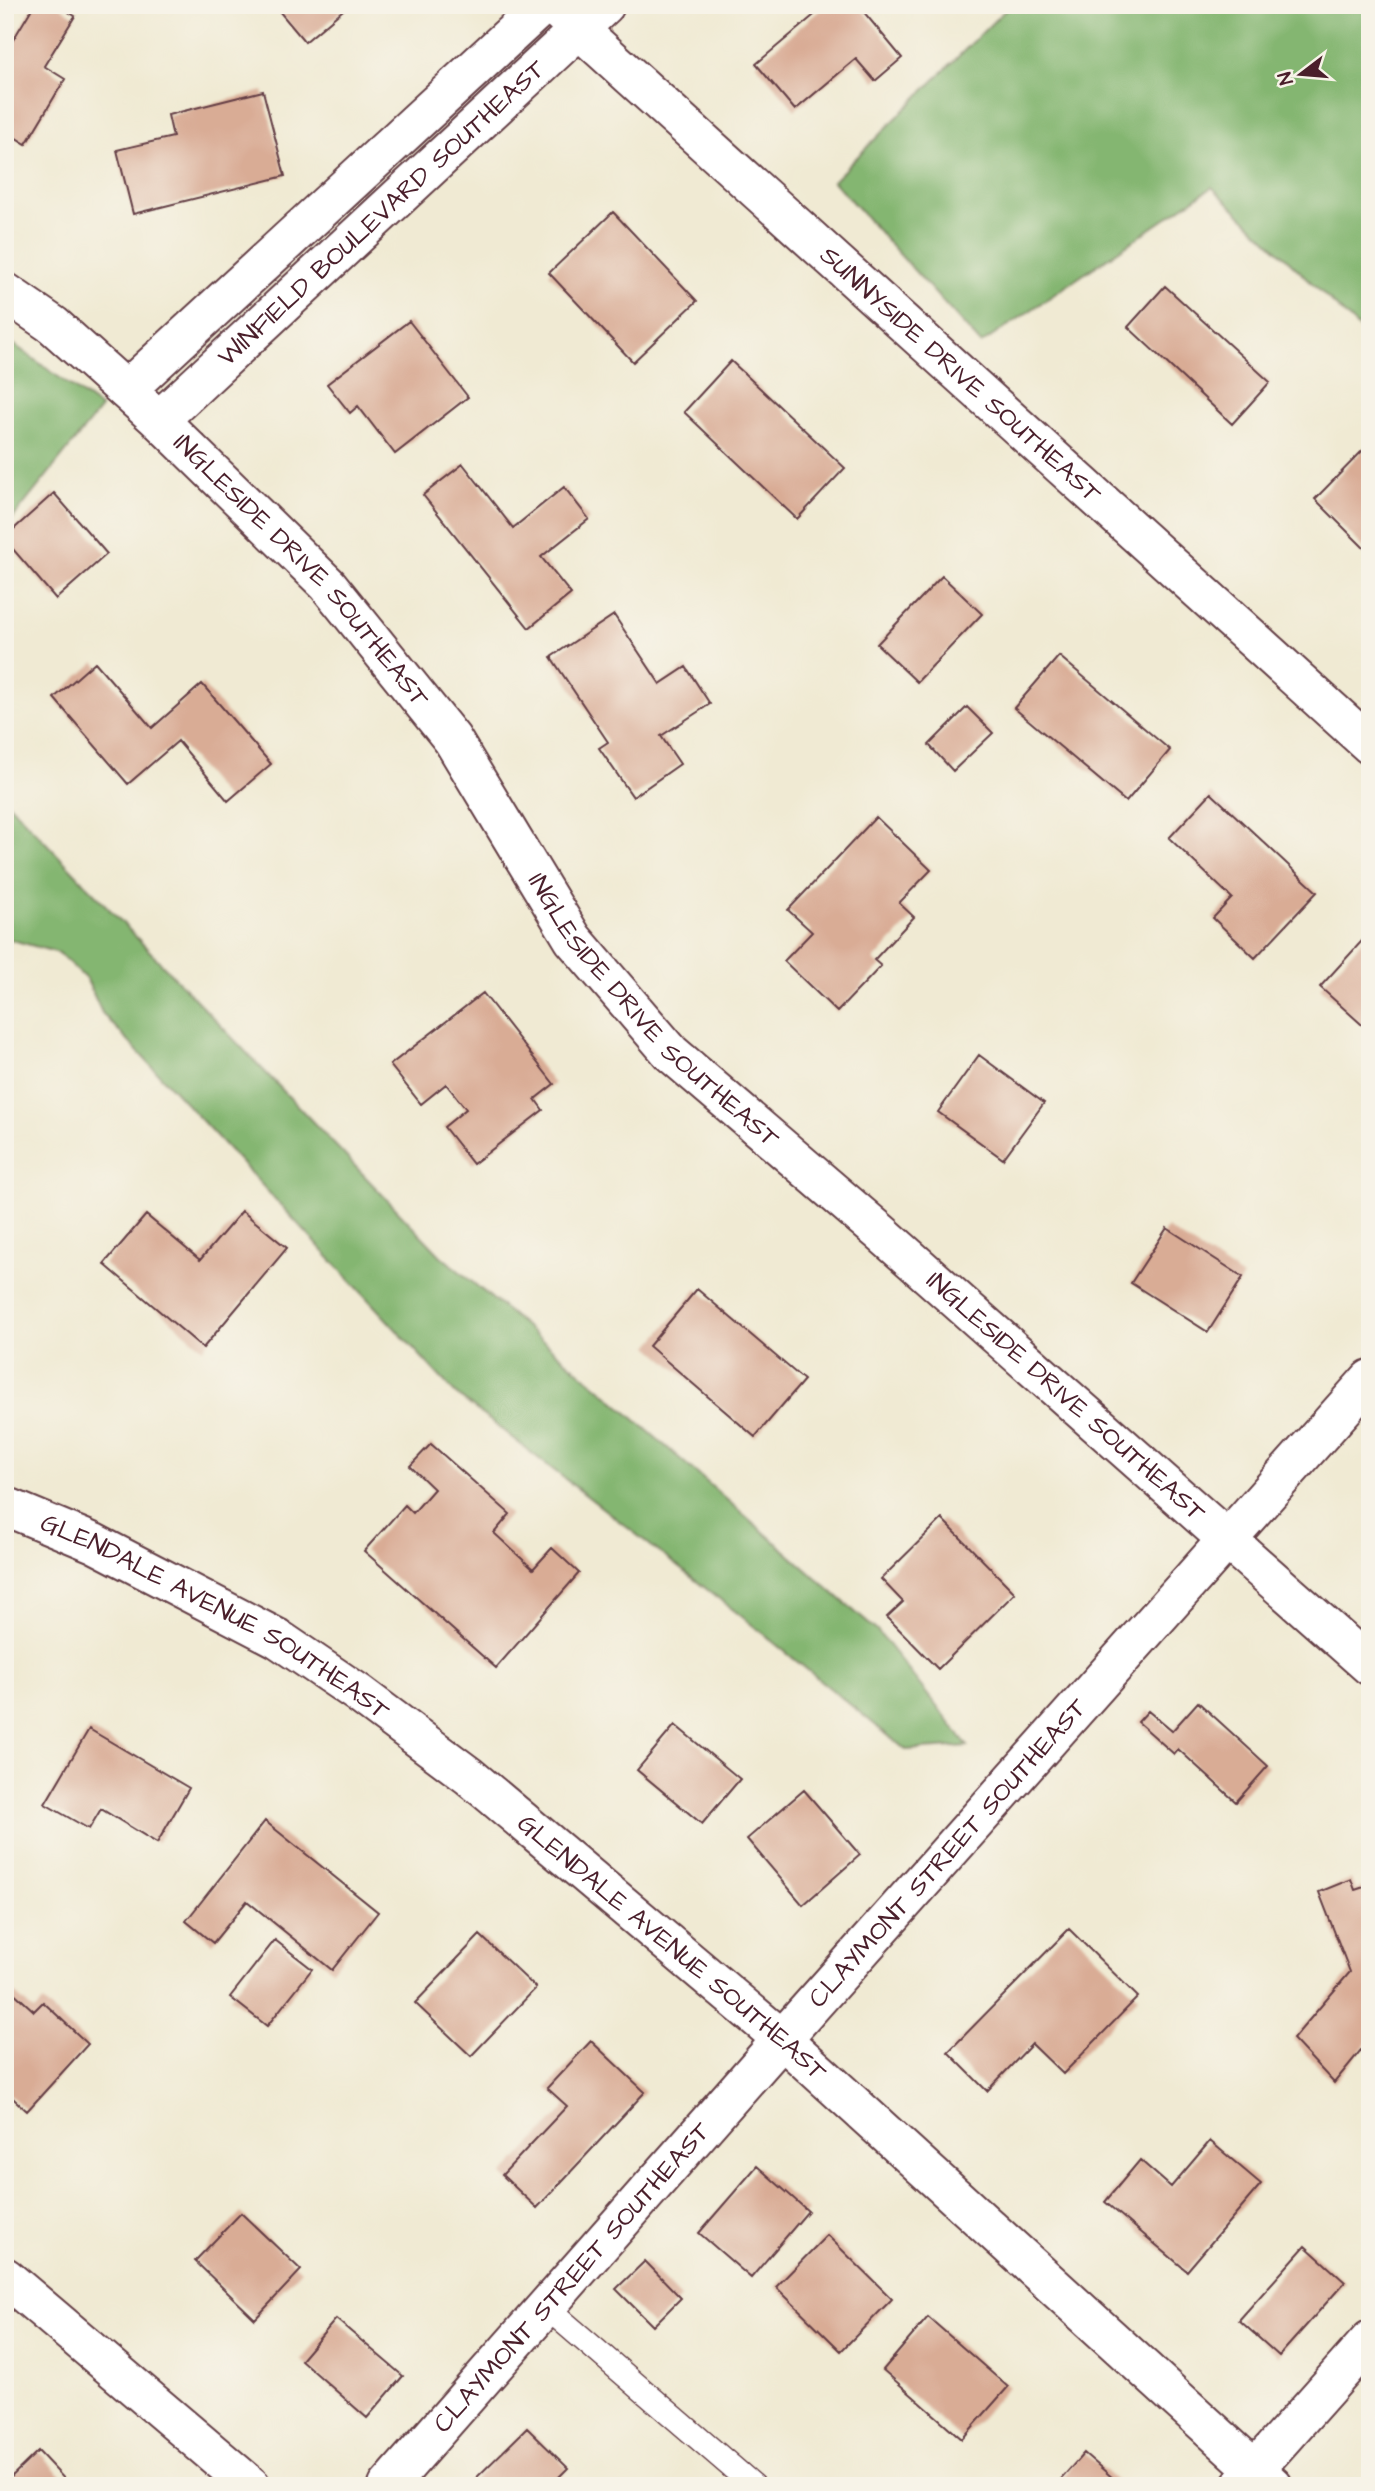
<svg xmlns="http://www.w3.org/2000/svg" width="1375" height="2491" font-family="'Architects Daughter',sans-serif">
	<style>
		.forest { fill: #84b671; stroke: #676a4e; stroke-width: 2 }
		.building { fill: #d9ac95 }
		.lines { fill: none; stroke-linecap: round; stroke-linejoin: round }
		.lane-casing { stroke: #633d44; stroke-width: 26 }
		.street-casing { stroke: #633d44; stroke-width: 42 }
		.lane { stroke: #fff; stroke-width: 23 }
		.street { stroke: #fff; stroke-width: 38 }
		.labels { text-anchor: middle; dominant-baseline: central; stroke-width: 6; stroke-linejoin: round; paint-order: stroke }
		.street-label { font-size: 26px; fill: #4a1f2b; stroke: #f7f3e8 }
	</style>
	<rect width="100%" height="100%" fill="#f7f3e8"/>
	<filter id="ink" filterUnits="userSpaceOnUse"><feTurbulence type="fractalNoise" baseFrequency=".0143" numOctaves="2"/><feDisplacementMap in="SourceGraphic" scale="14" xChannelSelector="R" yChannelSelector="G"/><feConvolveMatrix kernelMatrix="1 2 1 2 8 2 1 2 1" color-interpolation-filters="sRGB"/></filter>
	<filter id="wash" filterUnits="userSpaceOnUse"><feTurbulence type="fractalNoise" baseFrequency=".00686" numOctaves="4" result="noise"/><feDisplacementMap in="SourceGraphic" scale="28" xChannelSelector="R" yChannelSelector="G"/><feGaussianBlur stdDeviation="1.57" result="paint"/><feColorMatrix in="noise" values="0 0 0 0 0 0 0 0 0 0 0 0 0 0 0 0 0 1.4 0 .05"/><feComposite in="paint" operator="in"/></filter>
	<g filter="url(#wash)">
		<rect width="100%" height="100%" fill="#f0ead3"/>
		<path class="forest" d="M1010,5H1370V339L1212,187L981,344L833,181Z
			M5,338L101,408L5,528Z
			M5,800L441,1256L598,1387L878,1632L968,1746L906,1750L740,1615L456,1394L102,1013L87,980L59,953L5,938Z"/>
		<g id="blocks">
			<path class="building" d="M34,5H57L75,16L44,66L65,79L26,144L5,131V42L10,45Z
				M274,5H349L305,42Z
				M826,5H858L902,58L875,81L856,59L795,110L756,64Z
				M263,91L285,176L133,214L117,150L173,137L168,115Z
				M613,212L697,301L633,362L549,273Z
				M1165,286L1270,382L1232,424L1128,327Z
				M409,321L468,397L395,454L358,406L350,413L327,384Z
				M731,361L845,468L797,519L684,412Z
				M1370,443V554L1315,499Z
				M463,464L513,528L564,487L589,519L541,557L571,594L529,628L423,495Z
				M54,493L107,554L56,599L5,540V537Z
				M942,576L982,614L917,682L877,644Z
				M614,615L660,684L686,667L710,704L661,736L680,764L633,797L599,748L608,742L551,657Z
				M1059,656L1170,750L1126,802L1014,708Z
				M95,662L152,728L202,684L271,764L228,801L178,741L128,784L54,698Z
				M967,707L993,733L953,771L929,745Z
				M1211,793L1317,892L1255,958L1213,918L1232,898L1169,838Z
				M876,817L931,870L899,903L914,917L874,960L881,966L837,1012L784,961L812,932L788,910Z
				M1370,932V1032L1320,987Z
				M483,993L554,1084L535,1099L543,1110L473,1164L444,1127L466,1109L446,1084L421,1104L390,1065Z
				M979,1055L1044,1103L1003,1159L938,1112Z
				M242,1211L287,1248L203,1348L104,1264L146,1215L200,1260Z
				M1167,1228L1243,1277L1208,1332L1131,1283Z
				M697,1289L804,1380L755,1437L649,1346Z
				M431,1444L510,1514L494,1533L533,1569L552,1548L579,1573L496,1668L364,1551L405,1505L413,1513L434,1489L410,1466Z
				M942,1519L1015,1593L938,1669L887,1617L903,1602L881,1579Z
				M1198,1702L1268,1766L1236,1802L1178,1749L1174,1754L1138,1722L1148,1711L1172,1731Z
				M675,1725L740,1779L702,1824L637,1770Z
				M89,1729L189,1788L157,1843L101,1809L89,1829L45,1804Z
				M804,1790L860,1855L803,1905L747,1839Z
				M265,1821L378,1912L332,1970L247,1901L213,1943L186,1921Z
				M1351,1879L1355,1890L1370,1885V2039L1334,2083L1293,2039L1350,1972L1319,1892Z
				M1069,1929L1138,1997L1063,2074L1032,2044L987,2091L948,2052Z
				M480,1935L536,1988L471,2056L415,2003Z
				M275,1940L312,1969L267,2026L230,1997Z
				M11,1990L34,2011L43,2002L88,2044L27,2111L5,2091V1996Z
				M591,2041L645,2092L537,2208L502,2175L567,2106L547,2088Z
				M1210,2141L1261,2184L1187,2271L1105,2202L1140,2160L1171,2187Z
				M757,2166L808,2211L751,2278L699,2233Z
				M241,2213L301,2270L255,2319L195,2261Z
				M827,2235L892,2299L841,2351L776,2287Z
				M1305,2246L1345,2282L1279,2356L1239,2320Z
				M645,2261L681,2298L653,2326L616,2289Z
				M928,2317L1008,2387L962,2439L883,2370Z
				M336,2319L403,2376L367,2418L301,2360Z
				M527,2428L568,2468L550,2486H468Z
				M38,2451L71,2486H5V2483Z
				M1084,2453L1122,2486H1055Z"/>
		</g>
	</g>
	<g filter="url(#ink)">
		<use href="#blocks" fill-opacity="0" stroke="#633d44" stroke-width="2"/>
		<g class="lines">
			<g class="lane-casing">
				<path id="lane" d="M546,2307L754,2486"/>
			</g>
			<g class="street-casing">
				<g id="street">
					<path id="s1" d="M552,5L1370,745"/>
					<path id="s2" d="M5,292L53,325L159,420L328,585L452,739L573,939L671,1053L880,1232L1370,1666"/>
					<path d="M126,390L543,5"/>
					<path id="s3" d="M159,420L605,5"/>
					<path id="s4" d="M5,1506L94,1543L277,1638L358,1693L469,1776L782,2039L1273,2486"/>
					<path d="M5,2277L251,2486"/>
					<path id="s5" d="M388,2486L782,2039L1370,1379"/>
					<path d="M1240,2486L1370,2340"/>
				</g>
			</g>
			<use href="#lane" class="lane"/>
			<use href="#street" class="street"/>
		</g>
	</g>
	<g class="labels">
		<g class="street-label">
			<text stroke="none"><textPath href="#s3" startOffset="304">WINFIELD BOULEVARD SOUTHEAST</textPath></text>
			<text stroke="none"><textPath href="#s1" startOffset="551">SUNNYSIDE DRIVE SOUTHEAST</textPath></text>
			<text stroke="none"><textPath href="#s2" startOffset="408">INGLESIDE DRIVE SOUTHEAST</textPath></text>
			<text stroke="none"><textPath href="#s2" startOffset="975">INGLESIDE DRIVE SOUTHEAST</textPath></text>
			<text stroke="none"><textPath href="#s2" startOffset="1542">INGLESIDE DRIVE SOUTHEAST</textPath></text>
			<text stroke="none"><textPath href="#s4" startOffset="238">GLENDALE AVENUE SOUTHEAST</textPath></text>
			<text stroke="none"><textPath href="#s5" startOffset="845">CLAYMONT STREET SOUTHEAST</textPath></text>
			<text stroke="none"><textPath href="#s4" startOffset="805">GLENDALE AVENUE SOUTHEAST</textPath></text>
			<text stroke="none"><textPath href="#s5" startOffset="278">CLAYMONT STREET SOUTHEAST</textPath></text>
		</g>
	</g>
	<rect width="1375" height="2491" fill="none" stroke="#f7f3e8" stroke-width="28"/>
	<g transform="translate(1301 74) rotate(254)" stroke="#f7f3e8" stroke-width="5" paint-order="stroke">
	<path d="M0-5L12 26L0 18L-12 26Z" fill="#4a1f2b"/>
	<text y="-10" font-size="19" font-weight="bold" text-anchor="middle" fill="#4a1f2b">N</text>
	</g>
</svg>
